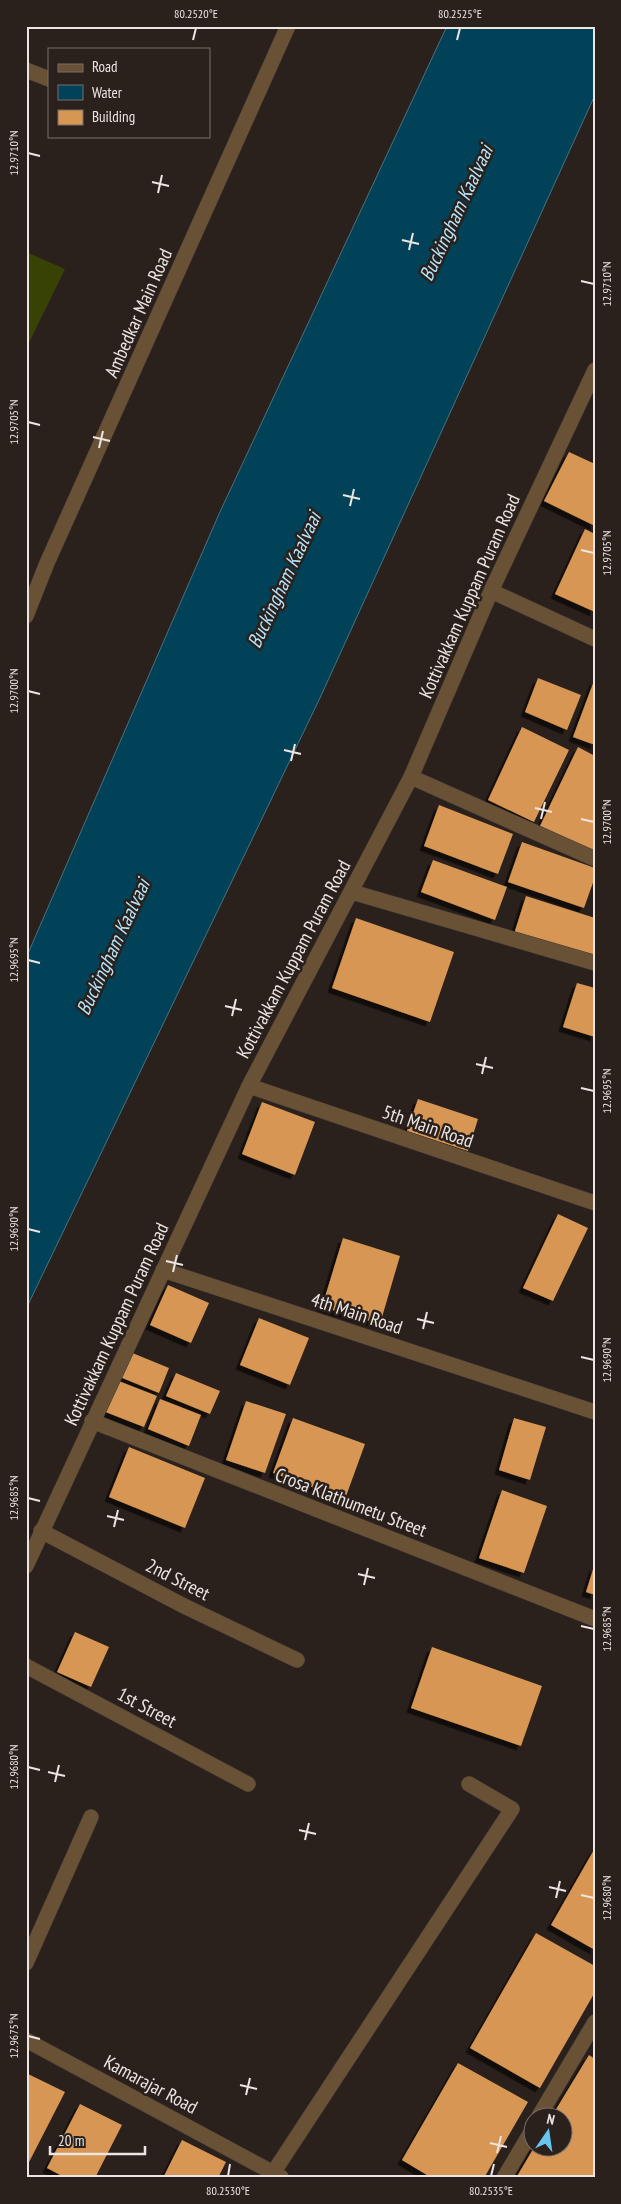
<svg xmlns="http://www.w3.org/2000/svg" width="621" height="2204" font-family="'PT Sans Narrow',sans-serif">
	<style>
		.green { fill: #394205 }
		.water { fill: #014258; stroke: #487381 }
		.building { fill: #d79652; filter: url(#shadow) }
		.lines { fill: none; stroke-linecap: round; stroke-linejoin: round }
		.street-casing { stroke: #453c38; stroke-width: 16 }
		.street { stroke: #685135; stroke-width: 15 }
		.ticks { fill: none; stroke: #ece5e2; stroke-width: 2 }
		.labels { text-anchor: middle; dominant-baseline: central; stroke-width: 5; stroke-linejoin: round; paint-order: stroke }
		.street-label { font-size: 19px; fill: #ece5e2; stroke: #2a201c }
		.water-label { font-size: 20px; font-style: italic; fill: #b5e4fb; stroke: #2a201c }
		.neatline { fill: none; stroke: #ece5e2; stroke-width: 2 }
		.ticks-label { font-size: 12px; text-anchor: middle; fill: #ece5e2 }
	</style>
	<defs>
		<filter id="shadow"><feDropShadow dx="-4.5" dy="4.5" stdDeviation="0" flood-color="#0009"/></filter>
	</defs>
	<rect width="100%" height="100%" fill="#2a201c"/>
	<path class="green" d="M26,252L65,269L26,349Z"/>
	<path class="water" d="M447,26H595V95L319,700L26,1309V958L219,514Z"/>
	<path class="building" d="M569,452L595,464V526L544,501Z
		M585,529L595,534V612L555,594Z
		M538,678L581,695L567,730L525,712Z
		M595,678V745L573,737Z
		M522,727L569,750L534,822L488,800Z
		M578,747L595,756V847L593,851L540,826Z
		M439,805L513,834L498,874L424,846Z
		M522,842L595,868V877L584,908L508,882Z
		M433,860L507,887L495,920L421,892Z
		M526,896L595,918V957L514,934Z
		M356,918L454,952L430,1022L332,988Z
		M577,983L595,988V1037L563,1027Z
		M418,1099L478,1119L468,1151L407,1131Z
		M262,1102L315,1122L295,1175L242,1154Z
		M558,1214L588,1228L553,1301L523,1288Z
		M343,1238L400,1256L380,1324L322,1307Z
		M168,1285L209,1303L191,1343L150,1325Z
		M259,1318L309,1338L290,1385L240,1365Z
		M130,1352L169,1368L159,1393L120,1377Z
		M176,1373L220,1391L210,1414L166,1396Z
		M116,1380L157,1396L144,1427L103,1411Z
		M160,1399L201,1415L189,1446L148,1429Z
		M246,1401L286,1414L265,1473L226,1460Z
		M293,1418L365,1444L345,1499L273,1473Z
		M514,1418L546,1427L530,1480L499,1470Z
		M129,1447L205,1478L185,1528L109,1497Z
		M502,1490L547,1506L524,1573L479,1558Z
		M594,1566H595V1595L586,1592Z
		M75,1632L109,1647L91,1687L57,1672Z
		M432,1647L542,1686L521,1746L411,1708Z
		M595,1848V1950L551,1925Z
		M536,1933L595,1966V1992L540,2088L470,2048Z
		M589,2055L595,2059V2178H516L535,2146H564V2116H552Z
		M458,2063L528,2102L484,2178H432L402,2160Z
		M26,2073L65,2092L26,2168Z
		M80,2104L122,2125L95,2178H66L47,2168Z
		M182,2140L226,2162L218,2178H163Z"/>
	<g class="lines">
		<g class="street-casing">
			<path id="street" d="M26,70L49,79
				M491,591L595,639
				M26,616L47,563L288,26
				M411,777L595,859
				M352,892L595,963
				M249,1086L595,1203
				M163,1270L595,1412
				M92,1421L595,1619
				M41,1531L184,1606L297,1660
				M26,1566L249,1086L411,777L491,591L595,370
				M26,1666L248,1784
				M26,1963L91,1817
				M26,2040L281,2177
				M539,2116L595,2022
				M273,2173L512,1809L469,1784
				M504,2178L534,2127"/>
		</g>
		<use href="#street" class="street"/>
	</g>
	<path class="ticks" d="M193,40L196,28M457,40L460,28M28,153L40,156M152,182L169,186M158,193L162,175M402,240L419,244M409,250L413,233M581,281L594,284M28,422L40,425M93,437L110,441M99,448L103,431M343,495L360,499M350,506L354,489M581,550L594,553M28,691L40,694M284,750L301,754M291,761L295,744M535,808L552,812M541,819L545,802M581,819L594,822M28,960L40,963M225,1006L242,1010M232,1016L236,999M476,1064L493,1068M482,1074L486,1057M581,1088L594,1091M28,1229L40,1232M166,1261L183,1265M173,1272L177,1255M417,1319L434,1323M423,1329L427,1312M581,1357L594,1360M28,1498L40,1501M107,1516L124,1520M114,1527L118,1510M358,1574L375,1578M364,1585L368,1568M581,1626L594,1629M28,1767L40,1770M48,1772L65,1776M55,1782L59,1765M299,1830L316,1834M305,1840L309,1823M549,1887L566,1891M581,1895L594,1898M556,1898L560,1881M28,2036L40,2039M240,2085L257,2089M246,2095L250,2078M490,2143L507,2147M497,2153L501,2136M228,2176L230,2164M491,2176L494,2164"/>
	<g class="labels">
		<g class="street-label">
			<text transform="translate(138 313) rotate(-66)">Ambedkar Main Road</text>
			<text transform="translate(469 596) rotate(-66)">Kottivakkam Kuppam Puram Road</text>
			<text transform="translate(293 959) rotate(-62)">Kottivakkam Kuppam Puram Road</text>
			<text transform="translate(428 1126) rotate(19)">5th Main Road</text>
			<text transform="translate(357 1313) rotate(18)">4th Main Road</text>
			<text transform="translate(116 1324) rotate(-65)">Kottivakkam Kuppam Puram Road</text>
			<text transform="translate(351 1502) rotate(21)">Crosa Klathumetu Street</text>
			<text transform="translate(178 1579) rotate(27)">2nd Street</text>
			<text transform="translate(147 1707) rotate(28)">1st Street</text>
			<text transform="translate(151 2084) rotate(28)">Kamarajar Road</text>
		</g>
		<g class="water-label">
			<text transform="translate(456 213) rotate(-65)">Buckingham Kaalvaai</text>
			<text transform="translate(284 580) rotate(-65)">Buckingham Kaalvaai</text>
			<text transform="translate(113 947) rotate(-65)">Buckingham Kaalvaai</text>
		</g>
	</g>
	<rect width="621" height="2204" fill="none" stroke="#2a201c" stroke-width="55"/>
	<rect x="48" y="48" width="162" height="90" fill="#2a201c" stroke="#786f6b"/>
	<rect x="58" y="64" width="25" height="8" fill="#685135" stroke="#786f6b"/>
	<text x="92" y="72" font-size="15" fill="#ece5e2">Road</text>
	<rect x="58" y="85" width="25" height="15" fill="#014258" stroke="#786f6b"/>
	<text x="92" y="98" font-size="15" fill="#ece5e2">Water</text>
	<rect x="58" y="110" width="25" height="15" fill="#d79652" stroke="#786f6b"/>
	<text x="92" y="122" font-size="15" fill="#ece5e2">Building</text>
	<g transform="translate(548 2132) rotate(13)"><circle r="24" fill="#2a201c" stroke="#786f6b"/>
	<path d="M0-4L9 19L0 12L-9 19Z" fill="#68c4f0"/>
	<text y="-8" font-size="14" font-weight="bold" text-anchor="middle" fill="#ece5e2">N</text>
	</g>
	<path d="M50 2146v8h95v-8" fill="none" stroke="#ece5e2" stroke-width="2.5"/>
	<text x="58" y="2146" font-size="15" fill="#ece5e2" stroke="#2a201c" stroke-width="4" paint-order="stroke">20 m</text>
	<rect x="28" y="28" width="566" height="2148" class="neatline"/>
	<g class="ticks-label">
		<text x="196" y="18">80.2520°E</text>
		<text x="460" y="18">80.2525°E</text>
		<text transform="translate(14 153) rotate(-90)" y="4">12.9710°N</text>
		<text transform="translate(607 284) rotate(-90)" y="4">12.9710°N</text>
		<text transform="translate(14 422) rotate(-90)" y="4">12.9705°N</text>
		<text transform="translate(607 553) rotate(-90)" y="4">12.9705°N</text>
		<text transform="translate(14 691) rotate(-90)" y="4">12.9700°N</text>
		<text transform="translate(607 822) rotate(-90)" y="4">12.9700°N</text>
		<text transform="translate(14 960) rotate(-90)" y="4">12.9695°N</text>
		<text transform="translate(607 1091) rotate(-90)" y="4">12.9695°N</text>
		<text transform="translate(14 1229) rotate(-90)" y="4">12.9690°N</text>
		<text transform="translate(607 1360) rotate(-90)" y="4">12.9690°N</text>
		<text transform="translate(14 1498) rotate(-90)" y="4">12.9685°N</text>
		<text transform="translate(607 1629) rotate(-90)" y="4">12.9685°N</text>
		<text transform="translate(14 1767) rotate(-90)" y="4">12.9680°N</text>
		<text transform="translate(607 1898) rotate(-90)" y="4">12.9680°N</text>
		<text transform="translate(14 2036) rotate(-90)" y="4">12.9675°N</text>
		<text x="228" y="2195">80.2530°E</text>
		<text x="491" y="2195">80.2535°E</text>
	</g>
</svg>
